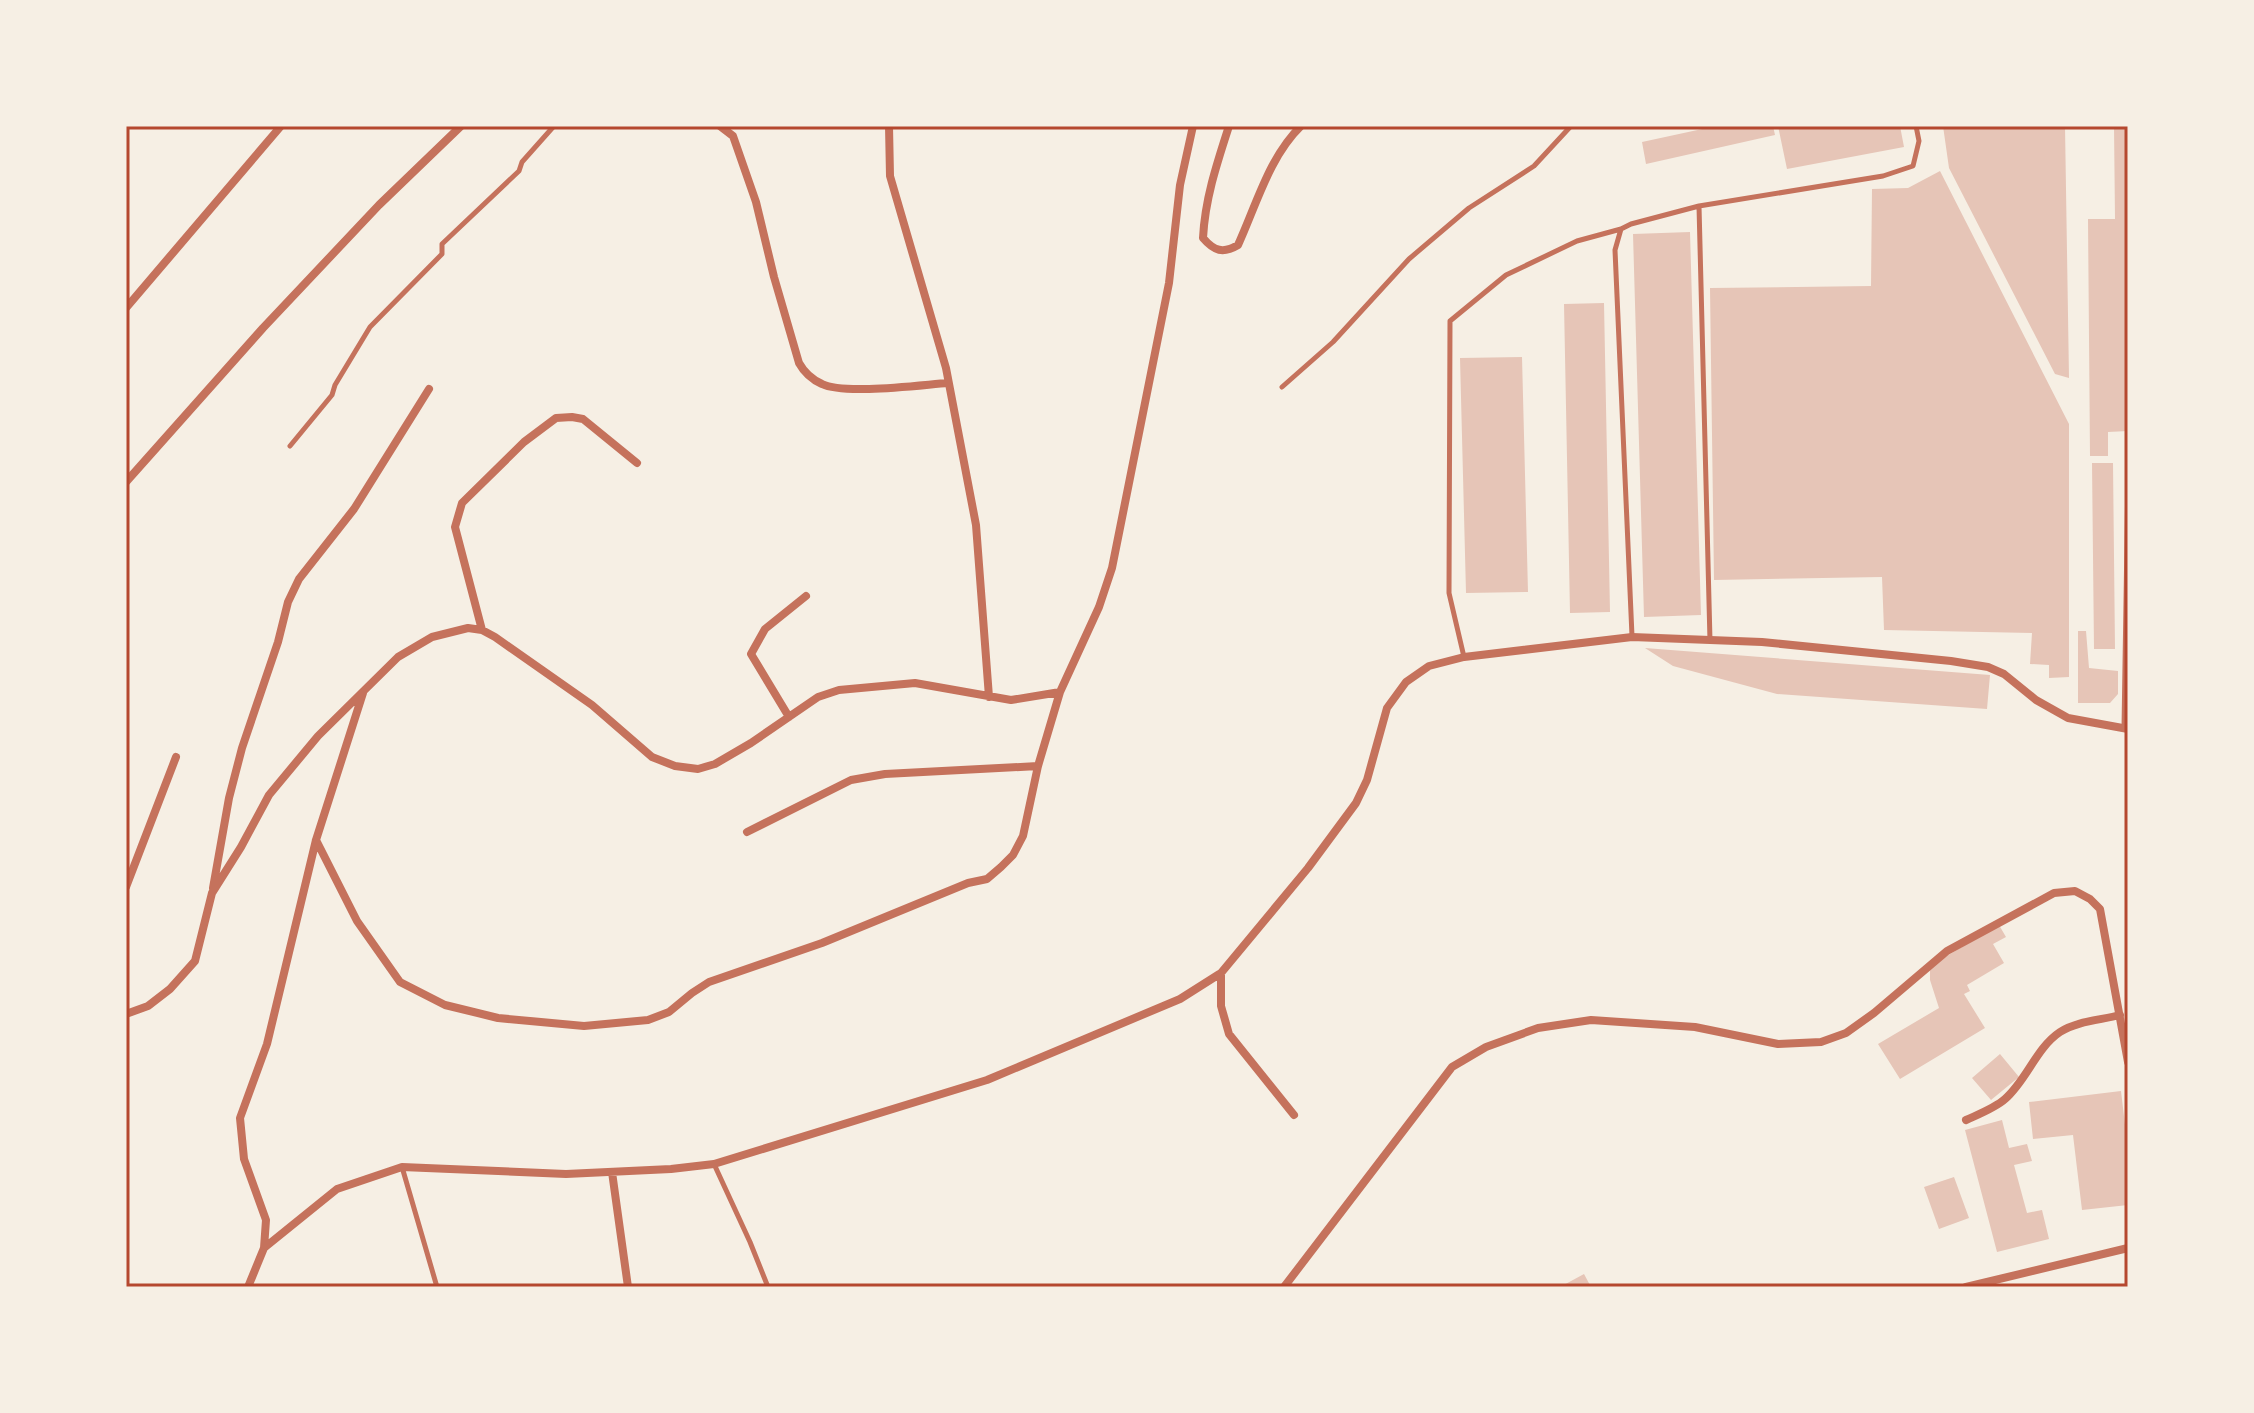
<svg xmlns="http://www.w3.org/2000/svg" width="2254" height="1413" font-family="'Noto Sans',sans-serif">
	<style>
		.building { fill: #e6c5b7 }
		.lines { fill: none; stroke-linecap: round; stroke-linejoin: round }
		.service { stroke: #c5725c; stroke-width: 5 }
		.minor { stroke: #c5725c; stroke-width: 8 }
		.neatline { fill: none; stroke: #b5482f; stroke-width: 3 }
	</style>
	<rect width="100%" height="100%" fill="#f6efe4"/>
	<path class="building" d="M1716,126H1773L1775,135L1646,164L1642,142Z
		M1778,126H1900L1904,147L1787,169Z
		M1943,126H2065L2069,378L2055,374L1949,168Z
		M2114,126H2128V431L2108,432V456H2090L2088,219H2115Z
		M1940,171L2069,424V677L2049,678V665L2030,664L2032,633L1884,630L1882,577L1714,580L1710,288L1871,286L1872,189L1908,188Z
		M1690,232L1701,615L1644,617L1633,234Z
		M1604,303L1610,612L1570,613L1564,304Z
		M1522,357L1528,592L1466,593L1460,358Z
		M2092,463H2113L2115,649H2094Z
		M2078,631H2086L2089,668L2118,671V694L2110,703H2078Z
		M1645,648L1990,675L1987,709L1777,694L1673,666Z
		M1999,925L2006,937L1993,944L2004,963L1967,985L1970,991L1964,994L1985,1028L1900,1079L1878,1044L1939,1008L1930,980V966Z
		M2000,1054L2019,1077L1991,1100L1972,1078Z
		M2121,1091L2128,1150V1205L2082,1210L2073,1135L2033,1139L2029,1102Z
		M2002,1120L2009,1148L2027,1144L2032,1161L2014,1165L2027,1213L2042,1210L2049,1239L1997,1252L1965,1130Z
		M1954,1177L1969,1218L1939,1229L1924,1187Z
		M1584,1274L1591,1287H1560Z"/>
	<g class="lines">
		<path class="service" d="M1699,206L1710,641
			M1282,387L1333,342L1409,259L1469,208L1534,166L1571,126
			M290,446L332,395L335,385L370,327L442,254V244L519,171L522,162L554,126
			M1632,636L1615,250L1621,229L1631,224L1699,206L1883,176L1913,166L1919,141L1916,126
			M1464,657L1449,593L1450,321L1506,275L1577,241L1621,229
			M2124,729L2128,475
			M714,1164L750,1242L768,1287
			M402,1167L437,1287"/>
		<path class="minor" d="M720,126L733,136L756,202L774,277L799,363C804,372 813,380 822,384C844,395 920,385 948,383
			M889,126L890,176L946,368L976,525L989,697
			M1229,126C1217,163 1205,199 1203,238C1214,251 1223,254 1238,245C1256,206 1269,157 1301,126
			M126,308L281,126
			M126,482L263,328L379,205L461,126
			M482,630L455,527L462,503L524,442L556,418L572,417L583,419L637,463
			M789,717L751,654L765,629L806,596
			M747,832L851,780L885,774L1038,766
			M316,840L357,921L400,982L445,1005L498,1018L584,1026L648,1020L669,1012L692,993L709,982L822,943L968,883L987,879L1001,867L1013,855L1023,836L1038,766L1060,692
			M126,887L176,757
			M213,888L229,798L242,748L278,642L288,602L299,579L354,509L429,389
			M1221,973V1006L1229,1034L1294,1115
			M126,1014L148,1006L170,989L195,961L212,893L241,847L269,795L318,736L398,657L432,637L468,628L482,630L495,637L592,705L652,757L675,766L698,769L715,764L751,743L818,697L839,690L915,683L1011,700L1060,692L1099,607L1112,568L1169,283L1180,185L1193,126
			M1966,1120C1979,1114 1995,1108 2005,1099C2027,1080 2036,1048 2060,1032C2077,1021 2101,1020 2120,1015
			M612,1172L628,1287
			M264,1248L337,1189L402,1167L566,1174L671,1169L714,1164L987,1080L1180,999L1221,973L1308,868L1356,803L1367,780L1387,708L1406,682L1429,666L1464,657L1632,637L1762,642L1951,661L1988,667L2004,674L2036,700L2068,718L2128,729
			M248,1287L264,1248L266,1220L244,1159L240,1118L267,1044L316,840L363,693
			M1284,1287L1452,1067L1486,1047L1538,1028L1591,1020L1695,1027L1778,1044L1821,1042L1846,1033L1874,1013L1947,951L2054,893L2075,891L2090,899L2100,909L2128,1062
			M1966,1287L2128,1248"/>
	</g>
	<rect width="2254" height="1413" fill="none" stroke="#f6efe4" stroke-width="256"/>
	<rect x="128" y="128" width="1998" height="1157" class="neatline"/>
</svg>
